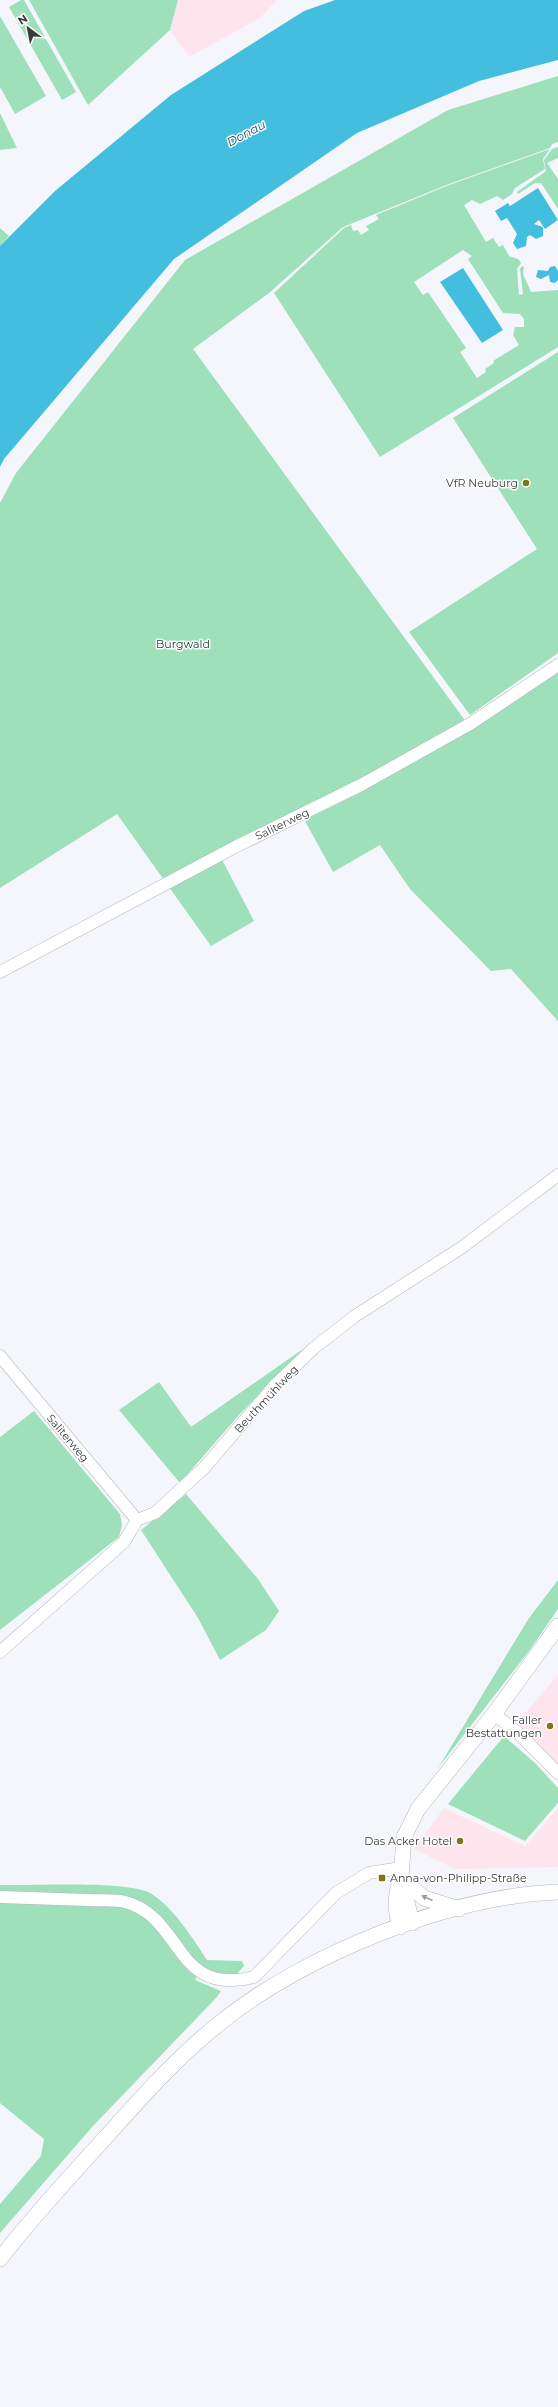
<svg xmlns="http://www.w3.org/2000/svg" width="558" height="2407" font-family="Montserrat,sans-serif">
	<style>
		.industrial { fill: #fee5ed }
		.green { fill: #9de0b9; fill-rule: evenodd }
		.water { fill: #43bedf }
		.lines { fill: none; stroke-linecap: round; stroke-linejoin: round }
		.minor-casing { stroke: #b5b7bb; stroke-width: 13 }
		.major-casing { stroke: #b5b7bb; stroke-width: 16 }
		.minor { stroke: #fff; stroke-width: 12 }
		.major { stroke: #fff; stroke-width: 15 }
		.oneway { fill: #9c9c9d }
		.poi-dot { fill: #7e761a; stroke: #fff; stroke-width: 1.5 }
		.labels { text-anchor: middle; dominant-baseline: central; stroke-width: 3; stroke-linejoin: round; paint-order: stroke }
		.poi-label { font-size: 11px; fill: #393a3b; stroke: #fff; text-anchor: end }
		.park-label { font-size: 11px; fill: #18402b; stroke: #fff }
		.street-label { font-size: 11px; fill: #393a3b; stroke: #fff }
		.water-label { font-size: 12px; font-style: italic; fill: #1d505e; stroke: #fff }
	</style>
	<rect width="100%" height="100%" fill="#f4f6fb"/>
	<path class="industrial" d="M178,0H277L260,18L189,57L170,30Z
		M558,1675V1765L517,1723Z
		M444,1808L525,1846L558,1808V1867L455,1869L414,1849Z"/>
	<path class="green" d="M21,0H24L76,92L62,100L9,7Z
		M29,0H178L170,30L88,105Z
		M0,16L46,96L15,114L0,87Z
		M558,76V142L552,144L550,148L449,184L343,227L269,293L193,349L464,719L463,723L558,669V1021L511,969L491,971L410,889L380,845L333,872L299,810L217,850L254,921L211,946L117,814L0,888V503L16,473L185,260L448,110Z
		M0,113L17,148L0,150Z
		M558,147V158L547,163L558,179V209L541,183H535L518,194L517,192L546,171L544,160L552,149Z
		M550,149L543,159L545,169L515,188L512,194L503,200L497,196L480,204L472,200L464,205L486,242L493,238L499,247L503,245L509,256L518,259L521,263L517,269L519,295L523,294L520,269L522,266L524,267L523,274L531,292L558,290V347L380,457L274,293L344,228L351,225L353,231L358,230L361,235L369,230L366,226L379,219L376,215L449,185ZM463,250L472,256L468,259L503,313L520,314L524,319V327H515L513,335L519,345L493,361L494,363L485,369L486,372L477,378L460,352L466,348L428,292L423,295L414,282Z
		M0,228L9,236L0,246Z
		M558,352V653L470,715L409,632L537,549L453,418Z
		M303,1349L239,1415L180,1483L119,1410L159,1382L191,1427Z
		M34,1411L120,1514L122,1525L119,1537L0,1630V1437Z
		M186,1494L258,1579L279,1611L266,1630L220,1660L198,1618L141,1530Z
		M558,1580V1609L529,1651L438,1768L529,1618Z
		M504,1736L535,1763L558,1788V1803L525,1841L448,1804Z
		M0,1885C30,1886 130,1880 152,1894C175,1910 192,1937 207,1960L242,1961L244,1966L235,1976H228L200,1967L195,1980L221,1991L217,1997L93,2126L0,2233V2204L41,2156L44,2139L0,2103Z"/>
	<path class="water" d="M335,0H558V60L479,81L357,133L174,259L4,459L0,467V246L55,191L171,95L304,11Z
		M538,188L558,220L545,229L539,220L534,224L543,227V236L536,239L530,235L527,237L526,246L517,249L513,243L517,234L507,218L501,221L495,211L508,203L510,206Z
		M555,266L558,271V280L555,283L550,282L549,275L541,279L536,277L538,270L548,271L550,267Z
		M463,268L503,330L482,343L440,282Z"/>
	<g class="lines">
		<g class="minor-casing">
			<path id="minor" d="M0,972L235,847L361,785L470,724L558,665
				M0,1356L137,1520
				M0,1652L124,1542L137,1520L155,1513L204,1468L276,1384L314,1348L355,1316L461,1248L558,1175
				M494,1714L517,1732L558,1773
				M0,1897C29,1898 59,1899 88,1900C100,1901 114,1899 125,1902C184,1917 173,1997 254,1977L336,1893L369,1873L401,1868"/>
		</g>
		<g class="major-casing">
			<path id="major" d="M401,1878L424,1898L459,1909
				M412,1923L401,1878L404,1837L418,1809L494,1714L558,1626
				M400,1927C395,1911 395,1896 400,1881
				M0,2259C33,2216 69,2178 105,2138C141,2098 177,2057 220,2023C303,1955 450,1896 558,1892"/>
		</g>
		<use href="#minor" class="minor"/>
		<use href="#major" class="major"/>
	</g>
	<defs><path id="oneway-solid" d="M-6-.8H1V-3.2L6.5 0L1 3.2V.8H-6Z"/></defs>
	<use class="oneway" href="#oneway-solid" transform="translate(427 1898) rotate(-156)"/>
	<g class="poi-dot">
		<circle cx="526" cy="483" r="4"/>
		<circle cx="550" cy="1726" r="4"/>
		<circle cx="460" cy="1841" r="4"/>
		<rect x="378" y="1874" width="8" height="8" rx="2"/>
	</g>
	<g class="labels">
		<g class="poi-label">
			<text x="518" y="483">VfR Neuburg</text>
			<text x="542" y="1720">Faller<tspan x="542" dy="13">Bestattungen</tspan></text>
			<text x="452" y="1841">Das Acker Hotel</text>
			<text x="390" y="1878" text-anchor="start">Anna-von-Philipp-Straße</text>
		</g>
		<g class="park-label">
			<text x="183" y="644">Burgwald</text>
		</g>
		<g class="street-label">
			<text transform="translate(282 824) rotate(-26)">Saliterweg</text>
			<text transform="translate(266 1399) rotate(-47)">Beuthmühlweg</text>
			<text transform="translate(68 1438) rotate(50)">Saliterweg</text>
		</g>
		<g class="water-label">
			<text transform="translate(246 133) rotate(-28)">Donau</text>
		</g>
	</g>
	<g transform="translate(28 28) rotate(328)" stroke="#ffffff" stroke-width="3" paint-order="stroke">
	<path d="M0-3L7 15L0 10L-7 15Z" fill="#393a3b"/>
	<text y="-6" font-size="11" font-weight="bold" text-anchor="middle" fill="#393a3b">N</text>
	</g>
</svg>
